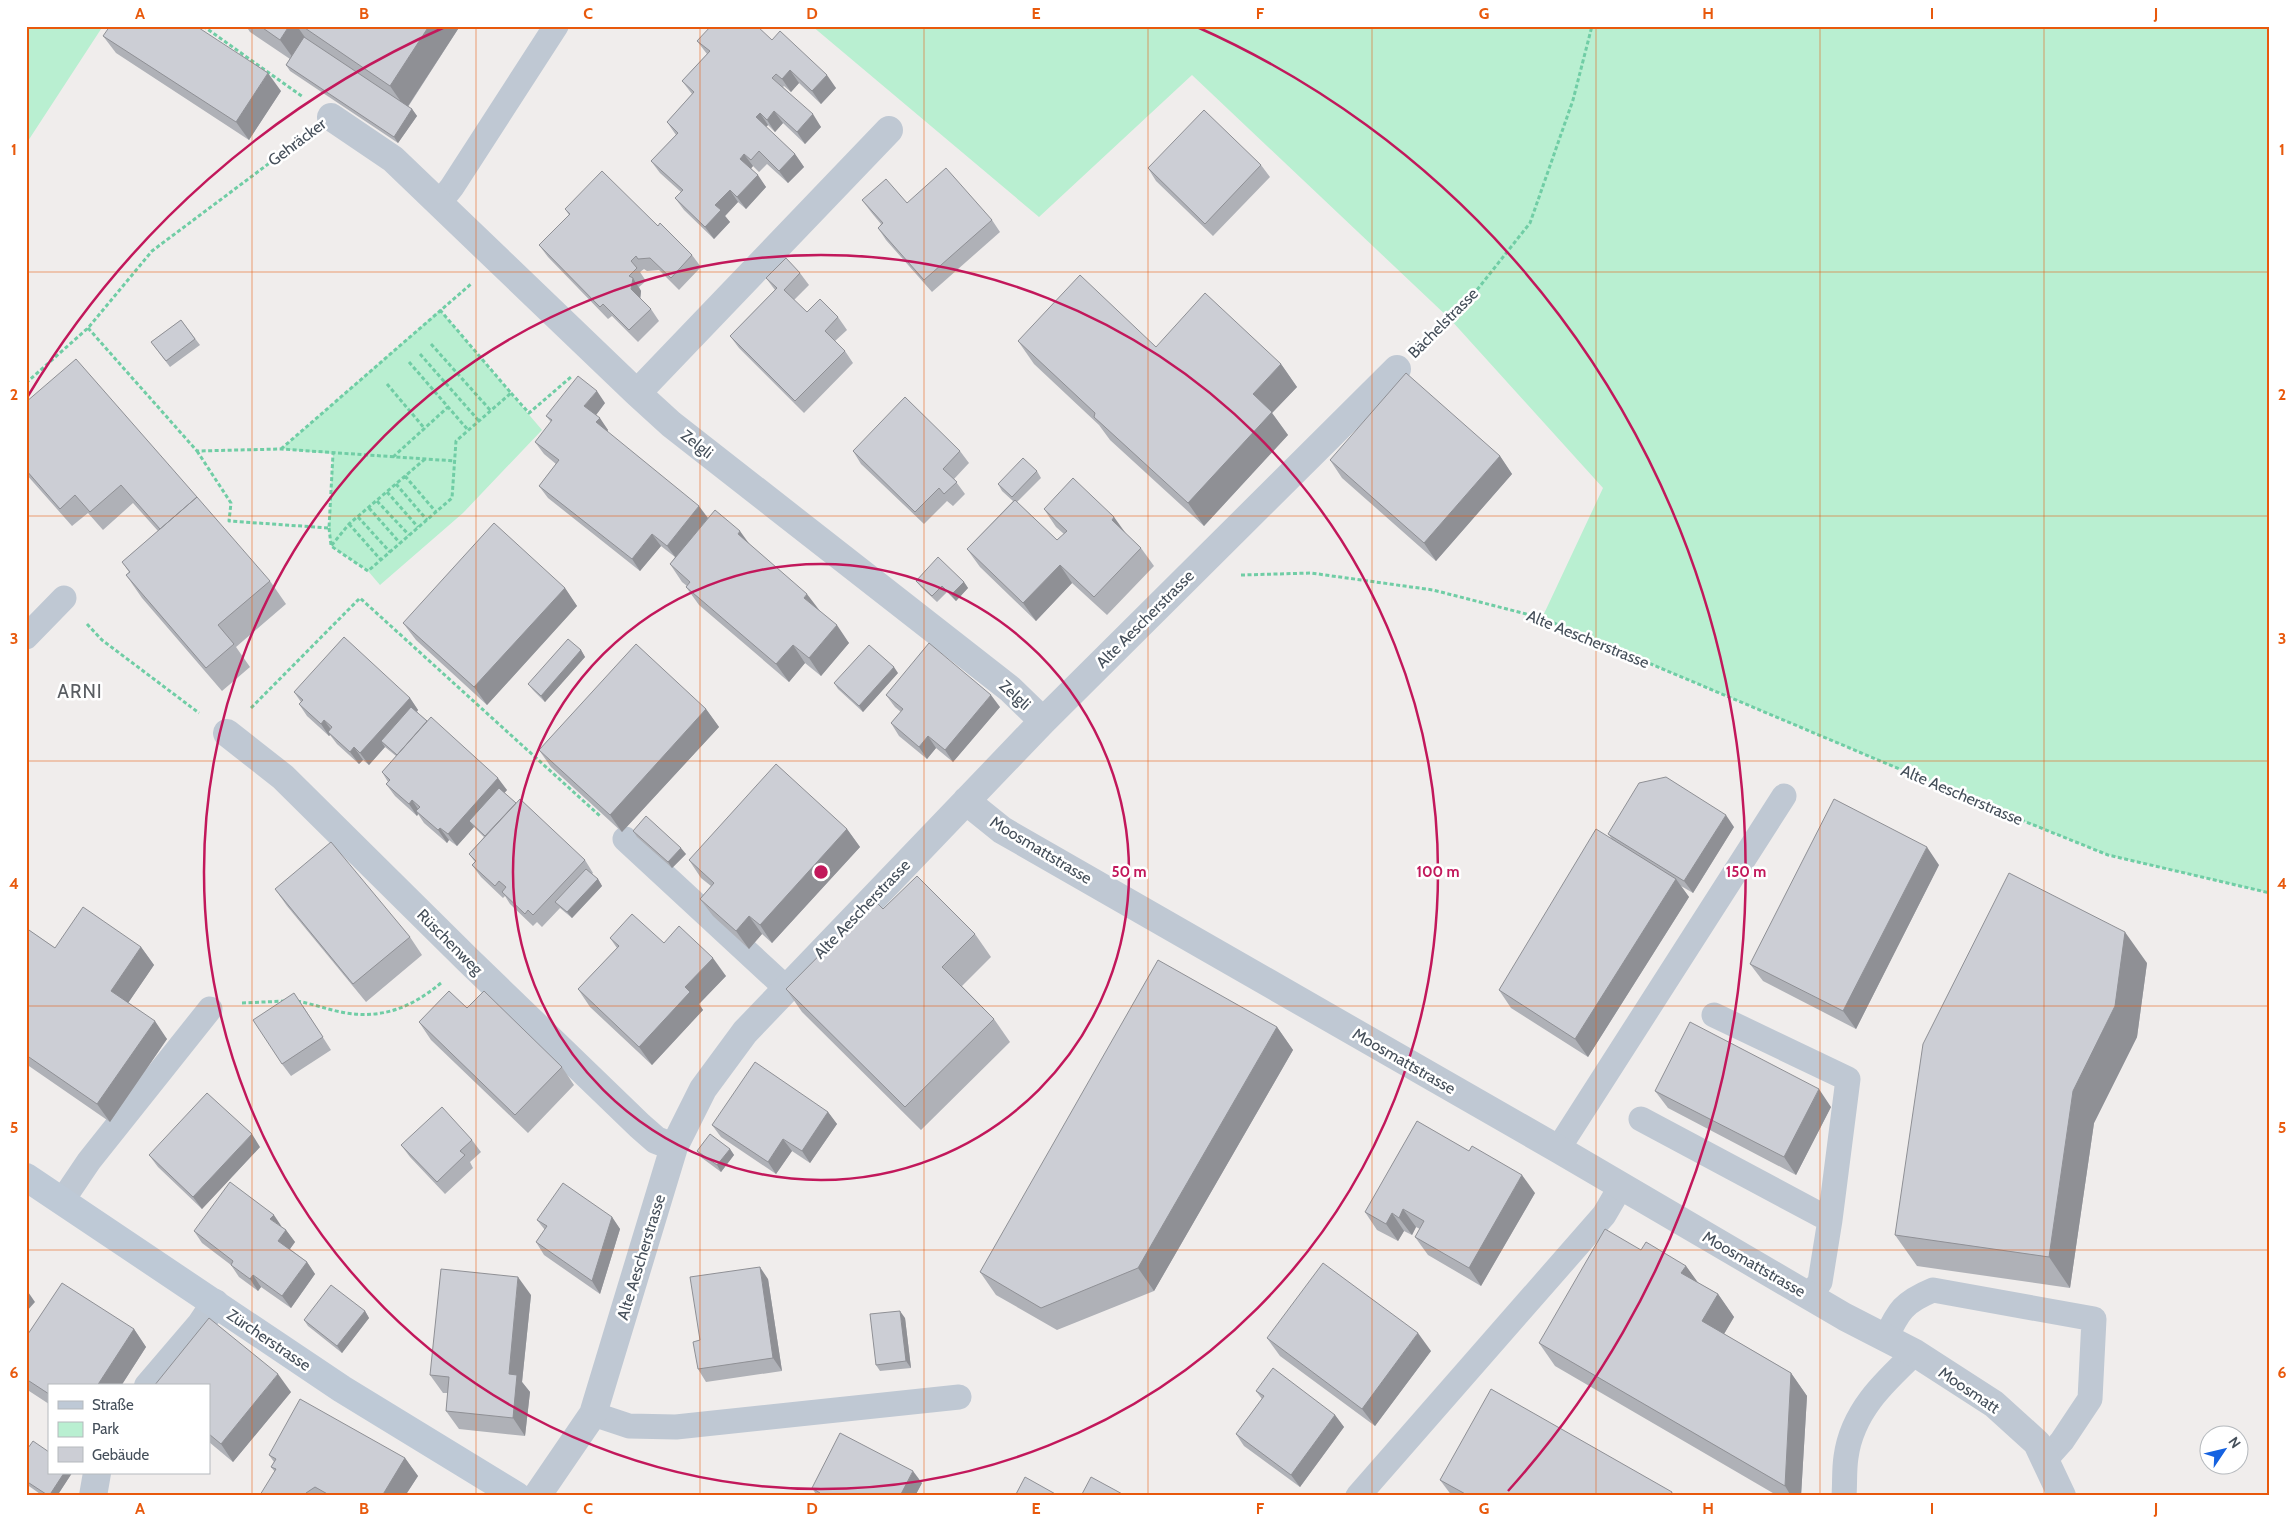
<svg xmlns="http://www.w3.org/2000/svg" width="2296" height="1522" font-family="Cabin,sans-serif">
	<style>
		.green { fill: #b9efd1 }
		.lines { fill: none; stroke-linecap: round; stroke-linejoin: round }
		.path { stroke: #70cda5; stroke-width: 3; stroke-dasharray: 4 2.5; stroke-linecap: butt }
		.lane { stroke: #bfc8d3; stroke-width: 25 }
		.street { stroke: #bfc8d3; stroke-width: 28 }
		.secondary { stroke: #bec9d6; stroke-width: 28 }
		.wall { fill: #afb1b7 }
		.shaded-wall { fill: #8f9095 }
		.building { fill: #ccced5; stroke: #8f9095 }
		.grid { fill: none; stroke: #e8590c; stroke-width: 1; stroke-opacity: 0.55 }
		.ring { fill: none; stroke: #c2185b; stroke-width: 2.5 }
		.labels { text-anchor: middle; dominant-baseline: central; stroke-width: 5; stroke-linejoin: round; paint-order: stroke }
		.street-label { font-size: 16px; fill: #454f5a; stroke: #fff }
		.quarter-label { font-size: 19px; letter-spacing: 1px; fill: #595d62; stroke: #fff }
		.centre { fill: #c2185b; stroke: #fff; stroke-width: 2.5 }
		.ring-label { font-size: 15px; text-anchor: middle; font-weight: bold; fill: #c2185b; stroke: #fff; stroke-width: 5; stroke-linejoin: round; paint-order: stroke }
		.neatline { fill: none; stroke: #e8590c; stroke-width: 2 }
		.grid-label { font-size: 16px; text-anchor: middle; font-weight: bold; fill: #e8590c }
	</style>
	<rect width="100%" height="100%" fill="#f0edec"/>
	<path class="green" d="M26,26H103L26,144Z
		M812,26H2270V893L2108,855L1994,809L1542,618L1603,488L1450,319L1192,75L1039,217Z
		M440,310L542,430L463,513L380,585L368,571L331,546L329,528L333,454L281,449Z"/>
	<g class="lines">
		<path class="path" d="M203,26L303,97
			M88,328L197,451L281,449L455,461
			M431,344L491,411
			M1422,345L1469,300L1530,223L1573,100L1592,26
			M420,354L479,421
			M409,362L468,430
			M26,383L88,328L152,251L303,138
			M387,384L425,429
			M511,393L529,413L571,377
			M281,449L471,284
			M197,451L231,503L229,521L329,528L333,454
			M393,457L448,407
			M425,459L349,524L331,546L368,571L452,498L456,441L511,393L440,310
			M405,476L436,512
			M396,484L427,520
			M387,492L418,527
			M377,501L409,535
			M369,508L400,543
			M358,517L390,552
			M349,524L381,560
			M329,528L331,545
			M1241,575L1311,573L1433,590L1542,618L1994,809L2108,855L2270,893
			M87,624L102,640L199,713
			M251,708L360,598L600,816
			M297,1001C313,1004 329,1010 346,1013C383,1019 412,1007 441,983
			M242,1003L286,1001"/>
		<path class="lane" d="M440,202L452,187L556,26
			M26,637L64,598
			M625,839L786,988
			M1714,1015L1848,1079L1830,1220
			M1641,1119L1830,1220L1820,1282L1809,1296
			M1558,1149L1784,796
			M62,1201L89,1161L210,1009
			M1886,1338C1898,1311 1904,1302 1933,1290L2094,1319L2090,1399L2062,1441L2045,1460
			M593,1414L629,1426L676,1427L959,1397
			M1358,1496L1604,1215L1621,1186
			M1844,1496C1845,1483 1844,1470 1846,1457C1852,1412 1883,1383 1915,1353"/>
		<path class="street" d="M331,117L393,159L637,393
			M889,130L637,393L671,424L1010,689L1043,721
			M227,733L283,777L468,960L640,1126L656,1140L674,1147
			M966,801L1002,830L1558,1149L1845,1317L1915,1353L1994,1404L2037,1443L2062,1496
			M148,1386L201,1324L215,1303
			M93,1496L97,1473
			M537,1496L593,1414L674,1147L703,1089L745,1032L1043,721L1397,369"/>
		<path class="secondary" d="M26,1177L342,1389L517,1496"/>
	</g>
	<path class="wall" d="M246,26H460L408,107L412,109L417,116L398,143L290,71L286,65L290,59L250,32Z
		M103,36L281,91L249,140L116,53Z
		M772,40L836,88L821,104L799,83L791,92L784,86L783,87L821,127L805,144L783,123L775,132L768,125L766,127L795,154L804,167L788,183L767,164L759,172L753,166L751,168L766,187L746,209L738,202L725,216L730,222L714,239L684,210L675,198L681,192L660,173L651,161L676,135L667,122L692,94L682,81L707,54L697,41Z
		M1261,165L1270,177L1213,236L1156,181L1148,168Z
		M862,200L907,203L992,220L1000,232L932,292L886,240L878,228L881,224L871,212Z
		M565,209L658,226L692,255L701,267L679,290L659,270L647,271L644,269L640,272L646,281L639,287L641,291L640,298L651,309L659,321L638,342L612,316L608,319L548,257L539,245L569,215Z
		M800,273L809,285L794,300L807,312L838,317L847,330L835,341L845,351L853,363L804,413L739,348L730,336L775,290L766,278Z
		M181,320L200,345L170,367L151,342Z
		M1018,341L1156,347L1281,364L1297,387L1272,413L1288,435L1204,526L1110,440L1099,425L1034,364Z
		M26,402L270,581L286,604L236,647L250,667L222,691L142,598L126,575L129,572L122,562L158,531L133,503L103,530L88,513L72,526L26,474Z
		M605,403L596,415L608,430L607,432L708,518L692,537L748,543L819,610L849,643L821,676L805,663L789,682L699,605L686,587L687,586L682,582L670,564L675,557L661,546L640,571L548,498L539,486L556,464L544,454L535,442L551,422L546,416Z
		M853,451H960L969,463L954,479L965,494L953,506L947,501L924,524L861,464Z
		M1500,456L1512,474L1436,561L1342,478L1330,460Z
		M1037,471L1041,478L1017,502L1057,540L1064,534L1056,527L1044,509L1126,534L1141,548L1154,566L1107,615L1072,583L1036,621L980,567L967,549L1013,501L1002,491L998,484Z
		M916,581L964,582L968,588L956,601L947,592L937,602L921,587Z
		M565,588L577,606L487,705L416,640L403,623Z
		M581,650L585,657L545,702L533,690L528,684Z
		M898,673L863,712L838,689L834,683Z
		M294,692L410,698L418,710L417,712L507,790L504,793L516,803L585,860L593,873L592,874L598,879L602,886L572,918L560,908L542,927L537,922L533,926L510,904L505,896L503,898L481,877L472,865L475,862L469,854L484,837L474,827L457,846L449,840L447,843L424,823L418,814L417,816L395,796L386,784L388,782L382,772L396,756L385,747L369,765L363,760L359,764L337,744L330,735L329,736L307,716L299,704L301,702Z
		M886,695L1000,707L953,762L936,748L927,759L899,736L891,723L901,712L895,707Z
		M706,709L719,727L622,832L551,767L539,750Z
		M1734,827L1693,893L1681,886L1689,897L1588,1057L1511,1008L1499,990L1612,839L1608,834Z
		M847,829L860,847L772,943L762,934L749,949L713,916L700,899L711,886L701,878L689,860Z
		M633,831L686,854L672,868L637,837Z
		M1939,865L1856,1029L1763,981L1750,964Z
		M275,889L410,937L422,955L366,1002L287,906Z
		M883,909L975,934L991,957L962,986L994,1019L1010,1042L921,1130L802,1012L786,989Z
		M26,928L55,948L141,947L154,965L128,1003L167,1039L110,1122L26,1064Z
		M610,938L664,943L726,976L699,1004L703,1010L652,1065L590,1007L578,989L617,948Z
		M2147,963L2137,1037L2094,1123L2070,1288L1917,1266L1895,1235Z
		M303,1006L331,1050L291,1076L282,1064Z
		M419,1022L562,1067L574,1085L528,1133L431,1040Z
		M1277,1027L1293,1050L1154,1291L1057,1330L996,1295L980,1272Z
		M1655,1091L1831,1107L1796,1175L1668,1108Z
		M828,1112L837,1124L810,1163L792,1151L776,1174L721,1137L712,1125Z
		M472,1140L481,1152L470,1162L473,1168L445,1194L410,1157L401,1145Z
		M260,1147L202,1209L158,1167L149,1155Z
		M730,1149L734,1155L721,1172L702,1158L697,1151Z
		M1535,1193L1481,1286L1428,1255L1415,1237L1420,1229L1416,1227L1412,1235L1404,1231L1398,1241L1377,1230L1365,1212Z
		M612,1217L620,1229L600,1294L544,1255L536,1242L545,1230L537,1220Z
		M282,1227L286,1230L295,1242L290,1249L307,1262L315,1274L291,1308L261,1287L258,1291L239,1277L231,1265L202,1243L194,1231Z
		M1641,1250L1686,1266L1697,1282L1718,1294L1734,1317L1724,1334L1791,1373L1807,1396L1801,1496H1778L1555,1366L1539,1343Z
		M768,1279L782,1371L706,1382L698,1369L700,1340Z
		M531,1295L522,1382L530,1392L525,1436L459,1429L446,1411L448,1393H443L430,1375Z
		M365,1311L369,1318L342,1353L308,1326L304,1320Z
		M905,1318L911,1368L880,1371L876,1365Z
		M134,1329L146,1347L121,1386H49V1404L26,1389V1337Z
		M1267,1338L1431,1351L1375,1426L1280,1356Z
		M209,1386L291,1392L233,1462L209,1442Z
		M1256,1391L1335,1415L1344,1427L1300,1487L1244,1446L1236,1434L1262,1399Z
		M26,1451L72,1473L57,1496H43L26,1484Z
		M269,1455L405,1458L418,1476L405,1496H260L275,1472L271,1467L274,1462Z
		M1440,1480L1672,1492L1674,1496H1452Z
		M922,1483L915,1496H817L812,1488Z"/>
	<path class="shaded-wall" d="M289,26H297L309,43L296,62L280,40Z
		M429,26H460L406,109L390,86Z
		M790,70L799,83L791,92L782,79Z
		M268,73L281,91L249,140L236,122Z
		M827,75L836,88L821,104L812,91Z
		M412,109L417,116L398,143L394,137Z
		M774,111L783,123L775,132L767,120Z
		M760,113L768,125L764,129L756,117Z
		M813,114L821,127L805,144L797,132Z
		M744,154L753,166L749,171L740,159Z
		M795,154L804,167L788,183L779,171Z
		M758,175L766,187L746,209L737,197Z
		M730,190L738,202L725,216L730,222L714,239L705,227L715,205Z
		M633,278L641,291L640,302L631,289Z
		M1281,364L1297,387L1272,413L1288,435L1204,526L1188,503L1253,394Z
		M597,391L605,403L593,419L584,406Z
		M600,418L608,430L605,435L596,422Z
		M1500,456L1512,474L1436,561L1424,543Z
		M699,506L708,518L676,558L667,546Z
		M1114,517L1127,535L1112,520Z
		M740,531L753,549L738,534Z
		M652,534L661,546L640,571L632,559Z
		M1060,565L1072,583L1036,621L1023,603Z
		M964,582L968,588L956,601L951,595Z
		M565,588L577,606L487,705L474,687Z
		M807,594L820,611L804,598Z
		M837,625L849,643L821,676L809,658Z
		M793,645L805,663L789,682L776,664Z
		M581,650L585,657L545,702L541,696Z
		M894,667L898,673L863,712L859,706Z
		M991,695L1000,707L953,762L945,750Z
		M410,698L418,710L386,746L381,741L385,747L369,765L360,753Z
		M706,709L719,727L622,832L610,815Z
		M324,720L333,732H328L330,735L329,736L321,724Z
		M928,736L936,748L927,759L919,747Z
		M354,747L363,760L359,764L350,752Z
		M498,778L507,790L475,826L469,821L474,827L457,846L448,834Z
		M412,800L420,812L416,811L418,814L417,816L409,804Z
		M1726,815L1734,827L1693,893L1684,881Z
		M440,828L449,840L447,843L438,830Z
		M847,829L860,847L772,943L760,925Z
		M1927,847L1939,865L1856,1029L1843,1011Z
		M681,848L686,854L672,868L668,862Z
		M598,879L602,886L572,918L567,912Z
		M1676,879L1689,897L1588,1057L1575,1039Z
		M749,916L762,934L749,949L736,931Z
		M2125,932L2147,963L2137,1037L2094,1123L2070,1288L2049,1257L2073,1091Z
		M141,947L154,965L124,1009L111,991Z
		M713,958L726,976L699,1004L703,1010L652,1065L639,1047L685,987Z
		M155,1021L167,1039L110,1122L97,1104Z
		M1277,1027L1293,1050L1154,1291L1138,1268Z
		M1819,1089L1831,1107L1796,1175L1784,1157Z
		M828,1112L837,1124L810,1163L802,1151Z
		M252,1134L260,1147L202,1209L193,1197Z
		M783,1139L792,1151L776,1174L768,1162Z
		M730,1149L734,1155L721,1172L717,1165Z
		M1522,1175L1535,1193L1481,1286L1469,1268Z
		M1403,1209L1416,1227L1412,1235L1399,1218Z
		M1392,1213L1404,1231L1398,1241L1386,1224Z
		M274,1215L282,1227L270,1219Z
		M612,1217L620,1229L600,1294L592,1281Z
		M286,1230L295,1242L287,1253L278,1241Z
		M307,1262L315,1274L291,1308L282,1296Z
		M1686,1266L1702,1288L1681,1273Z
		M760,1267L768,1279L782,1371L773,1358Z
		M253,1275L261,1287L258,1291L250,1279Z
		M518,1277L531,1295L522,1382L530,1392L525,1436L513,1418L509,1374Z
		M26,1289L35,1302L26,1312Z
		M1718,1294L1734,1317L1718,1344L1702,1321Z
		M365,1311L369,1318L342,1353L337,1346Z
		M900,1311L905,1318L911,1368L906,1361Z
		M134,1329L146,1347L121,1386H97Z
		M1418,1333L1431,1351L1375,1426L1362,1409Z
		M1791,1373L1807,1396L1801,1496H1791L1785,1486Z
		M278,1374L291,1392L233,1462L221,1444Z
		M1335,1415L1344,1427L1300,1487L1291,1475Z
		M405,1458L418,1476L405,1496H382Z
		M913,1471L922,1483L915,1496H900Z
		M64,1473H72L57,1496H49Z"/>
	<path class="building" d="M110,26H196L268,73L236,122L103,36Z
		M260,26H289L280,40Z
		M302,26H429L390,86Z
		M711,26H757L772,40L780,31L827,75L812,91L790,70L782,79L776,74L772,78L813,114L797,132L774,111L767,120L760,113L756,117L795,154L779,171L759,151L751,160L744,154L740,159L758,175L737,197L730,190L715,205L721,210L705,227L675,198L683,190L651,161L678,133L667,122L694,92L682,81L710,51L697,41Z
		M304,37L412,109L394,137L286,65Z
		M1204,110L1261,165L1205,224L1148,168Z
		M946,168L992,220L924,280L878,228L883,223L862,200L886,179L907,203Z
		M602,171L658,226L660,223L692,255L671,278L650,258L638,259L636,256L631,261L637,268L629,276L633,278L631,289L651,309L629,330L603,304L600,307L539,245L570,214L565,209Z
		M786,258L800,273L784,290L807,312L820,299L838,317L825,331L845,351L795,401L730,336L777,288L766,278Z
		M1080,275L1156,347L1205,293L1281,364L1253,394L1272,412L1188,503L1094,417L1095,413L1018,341Z
		M181,320L195,339L166,361L151,342Z
		M76,359L197,497L160,529L121,485L90,512L75,495L60,509L26,470V402Z
		M1406,373L1500,456L1424,543L1330,460Z
		M578,376L597,391L584,406L600,418L596,422L699,506L667,546L652,534L632,559L539,486L559,460L535,442L552,420L546,416Z
		M905,397L960,451L943,469L957,482L944,494L939,488L915,512L853,451Z
		M1023,458L1037,471L1012,497L998,484Z
		M1073,478L1114,517L1112,520L1141,548L1094,597L1060,565L1023,603L967,549L1015,500L1057,540L1067,531L1044,509Z
		M197,497L270,581L218,625L234,644L206,668L126,575L130,572L122,562Z
		M715,510L740,531L738,534L807,594L804,598L837,625L809,658L793,645L776,664L686,587L690,582L670,564Z
		M494,523L565,588L474,687L403,623Z
		M938,557L964,582L951,595L942,586L932,596L916,581Z
		M344,637L410,698L360,753L354,747L350,752L328,732L332,727L324,720L321,724L299,704L303,700L294,692Z
		M568,639L581,650L541,696L528,684Z
		M929,643L991,695L945,750L928,736L919,747L891,723L903,709L886,695Z
		M636,644L706,709L610,815L539,750Z
		M869,645L894,667L859,706L834,683Z
		M411,707L427,721L397,755L381,741Z
		M431,717L498,778L448,834L440,828L438,830L416,811L420,807L412,800L409,804L386,784L390,780L382,772Z
		M776,764L847,829L760,925L749,916L736,931L700,899L714,883L689,860Z
		M1666,777L1726,815L1684,881L1608,834L1639,783Z
		M499,788L516,803L485,836L469,821Z
		M520,799L585,860L533,915L528,910L525,914L502,892L506,887L499,881L495,886L472,865L476,861L469,854Z
		M1834,799L1927,847L1843,1011L1750,964Z
		M646,816L681,848L668,862L633,831Z
		M1596,829L1676,879L1575,1039L1499,990Z
		M331,842L410,937L353,984L275,889Z
		M586,869L598,879L567,912L555,902Z
		M2009,873L2125,932L2115,1006L2073,1091L2049,1257L1895,1235L1923,1044Z
		M917,876L975,934L942,967L994,1019L905,1107L786,989L874,900L883,909Z
		M83,907L141,947L111,991L155,1021L97,1104L26,1055V928L55,948Z
		M632,914L664,943L679,926L713,958L685,987L690,992L639,1047L578,989L619,946L610,938Z
		M1158,960L1277,1027L1138,1268L1041,1308L980,1272Z
		M449,991L467,1008L484,991L562,1067L515,1115L419,1022Z
		M294,993L323,1037L282,1064L253,1020Z
		M1690,1022L1819,1089L1784,1157L1655,1091Z
		M755,1062L828,1112L802,1151L783,1139L768,1162L712,1125Z
		M207,1093L252,1134L193,1197L149,1155Z
		M442,1107L472,1140L460,1151L465,1155L437,1182L401,1145Z
		M1417,1121L1469,1151L1472,1146L1522,1175L1469,1268L1415,1237L1424,1221L1403,1209L1399,1218L1392,1213L1386,1224L1365,1212Z
		M710,1134L730,1149L717,1165L697,1151Z
		M230,1182L274,1215L270,1219L286,1230L278,1241L307,1262L282,1296L253,1275L250,1279L231,1265L233,1261L194,1231Z
		M563,1183L612,1217L592,1281L536,1242L547,1226L537,1220Z
		M1605,1229L1641,1250L1646,1242L1686,1266L1681,1273L1718,1294L1702,1321L1791,1373L1785,1486L1539,1343Z
		M1323,1263L1418,1333L1362,1409L1267,1338Z
		M760,1267L773,1358L698,1369L693,1342L700,1340L690,1277Z
		M441,1269L518,1277L509,1374L517,1375L513,1418L446,1411L449,1377L430,1375Z
		M62,1283L134,1329L97,1386H49V1394L26,1379V1337Z
		M331,1285L365,1311L337,1346L304,1320Z
		M900,1311L906,1361L876,1365L870,1314Z
		M209,1318L278,1374L221,1444L209,1434V1386H154Z
		M1273,1368L1335,1415L1291,1475L1236,1434L1264,1396L1256,1391Z
		M1491,1389L1672,1492L1670,1496H1469L1440,1480Z
		M300,1399L405,1458L382,1496H331L315,1487L306,1493L304,1496H261L260,1495L276,1469L271,1467L276,1459L269,1455Z
		M840,1433L913,1471L900,1496H819L820,1493L812,1488Z
		M33,1441L49,1452V1473H64L49,1496L26,1481V1451Z
		M1025,1477L1059,1496H1015Z
		M1091,1477L1126,1496H1081Z"/>
	<path class="grid" d="M252,26V1496M476,26V1496M700,26V1496M924,26V1496M1148,26V1496M1372,26V1496M1596,26V1496M1820,26V1496M2044,26V1496M26,272H2270M26,516H2270M26,761H2270M26,1006H2270M26,1250H2270"/>
	<g class="ring">
		<circle cx="821" cy="872" r="308"/>
		<circle cx="821" cy="872" r="617"/>
		<path d="M28 396A925 925 0 0 1 445 27M1197 27A925 925 0 0 1 1508 1491"/>
	</g>
	<g class="labels">
		<g class="street-label">
			<text transform="translate(297 142) rotate(-37)">Gehräcker</text>
			<text transform="translate(1443 323) rotate(-45)">Bächelstrasse</text>
			<text transform="translate(697 444) rotate(38)">Zelgli</text>
			<text transform="translate(1145 619) rotate(-45)">Alte Aescherstrasse</text>
			<text transform="translate(1588 639) rotate(22)">Alte Aescherstrasse</text>
			<text transform="translate(1015 695) rotate(42)">Zelgli</text>
			<text transform="translate(1962 795) rotate(23)">Alte Aescherstrasse</text>
			<text transform="translate(1041 850) rotate(31)">Moosmattstrasse</text>
			<text transform="translate(862 909) rotate(-46)">Alte Aescherstrasse</text>
			<text transform="translate(450 942) rotate(45)">Rüschenweg</text>
			<text transform="translate(1404 1061) rotate(30)">Moosmattstrasse</text>
			<text transform="translate(641 1257) rotate(-73)">Alte Aescherstrasse</text>
			<text transform="translate(1754 1264) rotate(30)">Moosmattstrasse</text>
			<text transform="translate(269 1340) rotate(34)">Zürcherstrasse</text>
			<text transform="translate(1969 1390) rotate(34)">Moosmatt</text>
		</g>
		<g class="quarter-label">
			<text x="80" y="691">ARNI</text>
		</g>
	</g>
	<circle cx="821" cy="872" r="8" class="centre"/>
	<g class="ring-label">
		<text x="1129" y="877">50 m</text>
		<text x="1438" y="877">100 m</text>
		<text x="1746" y="877">150 m</text>
	</g>
	<rect width="2296" height="1522" fill="none" stroke="#ffffff" stroke-width="55"/>
	<rect x="48" y="1384" width="162" height="90" fill="#ffffff" stroke="#b5b9bd"/>
	<rect x="58" y="1401" width="25" height="8" fill="#bec9d6" stroke="#b5b9bd"/>
	<text x="92" y="1410" font-size="15" fill="#454f5a">Straße</text>
	<rect x="58" y="1422" width="25" height="15" fill="#b9efd1" stroke="#b5b9bd"/>
	<text x="92" y="1434" font-size="15" fill="#454f5a">Park</text>
	<rect x="58" y="1447" width="25" height="15" fill="#ccced5" stroke="#b5b9bd"/>
	<text x="92" y="1460" font-size="15" fill="#454f5a">Gebäude</text>
	<g transform="translate(2224 1450) rotate(55)"><circle r="24" fill="#ffffff" stroke="#b5b9bd"/>
	<path d="M0-4L9 19L0 12L-9 19Z" fill="#1562e1"/>
	<text y="-8" font-size="14" font-weight="bold" text-anchor="middle" fill="#454f5a">N</text>
	</g>
	<rect x="28" y="28" width="2240" height="1466" class="neatline"/>
	<g class="grid-label">
		<text x="140" y="19">A</text>
		<text x="364" y="19">B</text>
		<text x="588" y="19">C</text>
		<text x="812" y="19">D</text>
		<text x="1036" y="19">E</text>
		<text x="1260" y="19">F</text>
		<text x="1484" y="19">G</text>
		<text x="1708" y="19">H</text>
		<text x="1932" y="19">I</text>
		<text x="2156" y="19">J</text>
		<text x="14" y="155">1</text>
		<text x="2282" y="155">1</text>
		<text x="14" y="400">2</text>
		<text x="2282" y="400">2</text>
		<text x="14" y="644">3</text>
		<text x="2282" y="644">3</text>
		<text x="14" y="889">4</text>
		<text x="2282" y="889">4</text>
		<text x="14" y="1133">5</text>
		<text x="2282" y="1133">5</text>
		<text x="14" y="1378">6</text>
		<text x="2282" y="1378">6</text>
		<text x="140" y="1514">A</text>
		<text x="364" y="1514">B</text>
		<text x="588" y="1514">C</text>
		<text x="812" y="1514">D</text>
		<text x="1036" y="1514">E</text>
		<text x="1260" y="1514">F</text>
		<text x="1484" y="1514">G</text>
		<text x="1708" y="1514">H</text>
		<text x="1932" y="1514">I</text>
		<text x="2156" y="1514">J</text>
	</g>
</svg>
